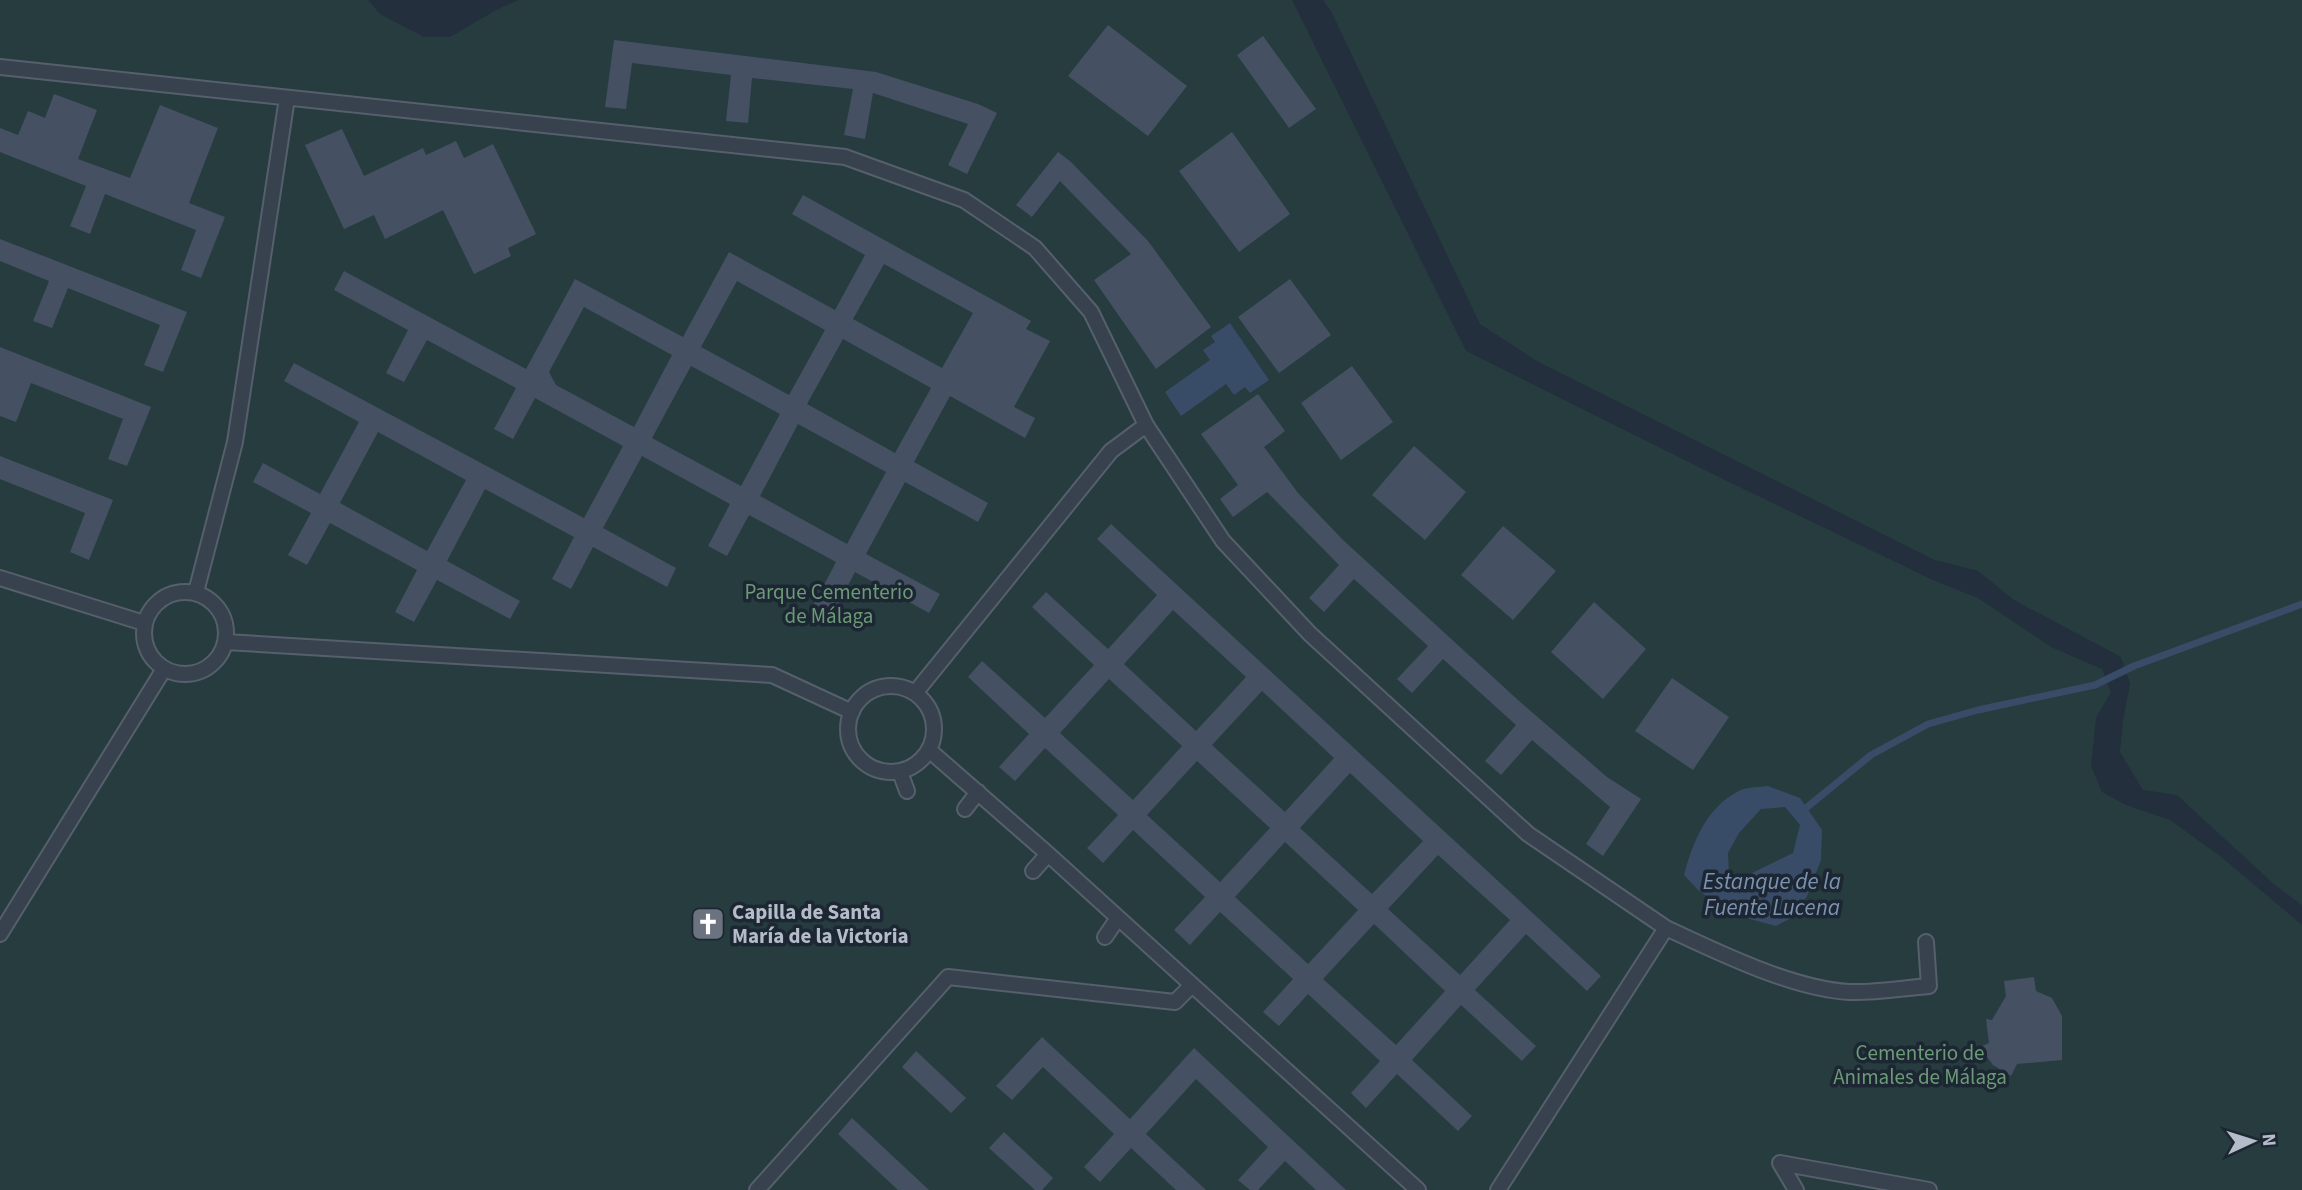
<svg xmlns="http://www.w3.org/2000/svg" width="2302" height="1190" font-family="'Source Sans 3',sans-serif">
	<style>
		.green { fill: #263c3f }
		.water { fill: #394c67; fill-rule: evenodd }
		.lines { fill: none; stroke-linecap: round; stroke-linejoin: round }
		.stream { stroke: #394c67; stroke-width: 7 }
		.building { fill: #455162; fill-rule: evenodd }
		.service-casing { stroke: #565f6c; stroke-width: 18 }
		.service { stroke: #38414e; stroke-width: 14 }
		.labels { text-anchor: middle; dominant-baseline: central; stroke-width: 7; stroke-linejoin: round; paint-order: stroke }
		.park-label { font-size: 21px; fill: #6b9a76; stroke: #1d2633 }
		.poi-label { font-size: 21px; font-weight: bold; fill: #b4bcc9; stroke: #1d2633; text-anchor: start }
		.water-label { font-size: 23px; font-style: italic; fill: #7c92b1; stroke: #1d2633 }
	</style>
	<rect width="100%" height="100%" fill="#242f3e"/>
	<path class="green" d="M 0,0 L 368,0 L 380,14 L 424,37 L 450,37 L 496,10 L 519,0 L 1292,0 L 1466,351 L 1727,481 L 1935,581 L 1978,598 L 2051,647 L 2102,669 L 2111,692 L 2096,718 L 2091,766 L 2102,792 L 2126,805 L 2170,820 L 2220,856 L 2302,925 L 2302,1190 L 0,1190 Z
		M 1323,0 L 2302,0 L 2302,905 L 2275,885 L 2177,795 L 2143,790 L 2120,752 L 2123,721 L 2130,684 L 2121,657 L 2014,600 L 1978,571 L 1935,560 L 1535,360 L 1480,324 L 1331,11 Z"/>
	<path class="water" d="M 1230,323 L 1269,380 L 1250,393 L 1245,387 L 1234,395 L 1226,384 L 1181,416 L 1165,392 L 1210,360 L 1203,350 L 1215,342 L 1211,336 Z
		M 1768,786 L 1800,798 L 1822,830 L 1821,860 L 1807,896 L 1791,918 L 1776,926 L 1735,915 L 1699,891 L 1684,875 C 1693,841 1707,806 1741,790 C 1748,787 1760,787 1768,786 ZM 1785,807 L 1800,825 L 1793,853 L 1750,874 L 1729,876 L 1728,853 L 1739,833 L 1761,809 Z"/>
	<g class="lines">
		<path class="stream" d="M 1806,808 L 1871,755 L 1928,724 L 1978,710 L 2095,685 L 2134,666 L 2302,604"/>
	</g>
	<path class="building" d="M 1108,25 L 1187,86 L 1148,136 L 1068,76 Z
		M 1263,36 L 1316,109 L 1289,128 L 1237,55 Z
		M 614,40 L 876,72 L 978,104 L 997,113 L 967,174 L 948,165 L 968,124 L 873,93 L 865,139 L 844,135 L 853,89 L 752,78 L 748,123 L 726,121 L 731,75 L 632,63 L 626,109 L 605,107 Z
		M 54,94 L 97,110 L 78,159 L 130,178 L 160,105 L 218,128 L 189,203 L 225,217 L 201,278 L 181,270 L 196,230 L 105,194 L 90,234 L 70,226 L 86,186 L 0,152 L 0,128 L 18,135 L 28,111 L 45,118 Z
		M 342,129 L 364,176 L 423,148 L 426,155 L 456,141 L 464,158 L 493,144 L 536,234 L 508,248 L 511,256 L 474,274 L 443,210 L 385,239 L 374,215 L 344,229 L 305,145 Z
		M 1232,132 L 1290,214 L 1239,252 L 1179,171 Z
		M 1058,152 L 1071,162 L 1148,241 L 1211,327 L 1156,369 L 1094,280 L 1131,254 L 1060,181 L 1032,217 L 1016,205 Z
		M 803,195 L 1031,321 L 1026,329 L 1050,341 L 1014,407 L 1035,418 L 1025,438 L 950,396 L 914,462 L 988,503 L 978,522 L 905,482 L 866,554 L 940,594 L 929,613 L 855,572 L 833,614 L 814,604 L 836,562 L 749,515 L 727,556 L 708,546 L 730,504 L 642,456 L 603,528 L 676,568 L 667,587 L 593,547 L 571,589 L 552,579 L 574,537 L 485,489 L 447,561 L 520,601 L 510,619 L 437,580 L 414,622 L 395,612 L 417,570 L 330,523 L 307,565 L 288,555 L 311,513 L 253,482 L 263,463 L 320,494 L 359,422 L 284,381 L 294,363 L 584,518 L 623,446 L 535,398 L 513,439 L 494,429 L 516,388 L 427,340 L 404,382 L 386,373 L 408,330 L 334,290 L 344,271 L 526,369 L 575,279 L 683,337 L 729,252 L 835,310 L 865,255 L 792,214 ZM 884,264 L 973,313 L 942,368 L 853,319 ZM 737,281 L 825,330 L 789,395 L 701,347 ZM 584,307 L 672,355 L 634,427 L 556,385 L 549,372 ZM 843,339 L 931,388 L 895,453 L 807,404 ZM 691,366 L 780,414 L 741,486 L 652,438 ZM 798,424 L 886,472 L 847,544 L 760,496 ZM 378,432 L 466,480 L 427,551 L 340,503 Z
		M 0,239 L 187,312 L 163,372 L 144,365 L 160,325 L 68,288 L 52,328 L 33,321 L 49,281 L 0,261 Z
		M 1290,279 L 1331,335 L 1279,373 L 1238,317 Z
		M 0,347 L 151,407 L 127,466 L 108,459 L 123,419 L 31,383 L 16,422 L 0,416 Z
		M 1352,366 L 1393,422 L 1341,460 L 1301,403 Z
		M 1258,394 L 1285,431 L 1264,447 L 1298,493 L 1343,540 L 1518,700 L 1607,777 L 1641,799 L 1603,856 L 1586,844 L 1610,807 L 1532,740 L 1501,775 L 1485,761 L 1516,725 L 1443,659 L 1412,693 L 1397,679 L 1428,646 L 1354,579 L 1324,612 L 1309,598 L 1339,565 L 1267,492 L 1233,517 L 1220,499 L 1238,485 L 1201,434 Z
		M 1414,446 L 1466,492 L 1425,540 L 1372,495 Z
		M 0,456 L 113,500 L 89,560 L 70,552 L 85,513 L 0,479 Z
		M 1111,524 L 1601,976 L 1587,991 L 1526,934 L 1475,990 L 1536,1046 L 1522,1061 L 1461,1005 L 1412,1060 L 1472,1116 L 1458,1131 L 1397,1074 L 1366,1108 L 1351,1093 L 1380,1061 L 1308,994 L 1279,1026 L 1263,1012 L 1293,979 L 1220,912 L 1190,945 L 1174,930 L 1205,897 L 1133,830 L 1103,863 L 1087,848 L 1118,815 L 1045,748 L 1015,781 L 999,767 L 1029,734 L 968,677 L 982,661 L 1045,718 L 1094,665 L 1032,607 L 1046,592 L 1108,649 L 1157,595 L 1097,539 ZM 1173,610 L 1246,677 L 1196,731 L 1124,664 ZM 1109,679 L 1182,746 L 1133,800 L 1060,733 ZM 1262,691 L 1334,758 L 1285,812 L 1212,745 ZM 1197,761 L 1270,828 L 1220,882 L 1147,815 ZM 1350,773 L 1423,841 L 1372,894 L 1300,828 ZM 1285,842 L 1358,910 L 1308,964 L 1235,897 ZM 1438,855 L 1510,920 L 1460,975 L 1388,909 ZM 1374,924 L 1445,991 L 1396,1045 L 1323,979 Z
		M 1503,526 L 1556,571 L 1513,620 L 1461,575 Z
		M 1594,602 L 1646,649 L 1603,699 L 1551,652 Z
		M 1672,678 L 1729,717 L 1693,770 L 1635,731 Z
		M 2034,977 L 2036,991 L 2052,998 L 2062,1016 L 2062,1060 L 2017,1064 L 2011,1076 L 1993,1065 L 1980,1047 L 1989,1043 L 1986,1019 L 1992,1020 L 2006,996 L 2004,981 Z
		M 1042,1037 L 1130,1119 L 1194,1048 L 1346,1190 L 1316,1190 L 1285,1161 L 1258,1190 L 1250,1190 L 1238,1180 L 1268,1147 L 1196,1079 L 1146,1134 L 1206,1190 L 1176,1190 L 1131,1148 L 1100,1182 L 1084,1167 L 1114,1134 L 1043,1067 L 1012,1100 L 996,1086 Z
		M 916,1051 L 966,1098 L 951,1113 L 902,1067 Z
		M 852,1118 L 929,1190 L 898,1190 L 838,1134 Z
		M 1004,1132 L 1053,1178 L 1042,1190 L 1035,1190 L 989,1148 Z"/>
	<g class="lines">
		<defs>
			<path id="service" d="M 0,67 L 845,157 L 964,200 L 1035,248 L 1091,312 L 1146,425 L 1223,541 L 1310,634 L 1528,834 L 1666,928 L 1498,1190
				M 0,578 L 144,623
				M144 633a41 41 0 1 1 82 0a41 41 0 1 1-82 0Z
				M 196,592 L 235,442 L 287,98
				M 226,642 L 772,675 L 852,712
				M848 729a43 43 0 1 1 86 0a43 43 0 1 1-86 0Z
				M 915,693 L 1111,451 L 1146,425
				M 929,750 L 1048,854 L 1418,1190
				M 900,772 L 907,791
				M 965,809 L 978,792
				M 1033,871 L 1048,854
				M 1666,928 C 1717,952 1793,989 1849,992 C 1875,993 1903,988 1929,986 L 1926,942
				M 0,934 L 164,669
				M 1105,937 L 1118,918
				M 757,1190 L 948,977 L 1175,1002 L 1191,986
				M 1796,1190 L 1780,1163 L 1929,1190"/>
		</defs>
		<use href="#service" class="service-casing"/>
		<use href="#service" class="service"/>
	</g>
	<defs>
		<symbol id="church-square" viewBox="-11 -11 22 22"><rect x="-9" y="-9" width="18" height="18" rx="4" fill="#6b7280" stroke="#1d2633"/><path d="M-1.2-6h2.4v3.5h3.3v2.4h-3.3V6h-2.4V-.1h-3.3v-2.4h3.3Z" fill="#fff"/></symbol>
	</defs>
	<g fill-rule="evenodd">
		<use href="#church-square" x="689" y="905" width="38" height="38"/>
	</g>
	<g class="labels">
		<g class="park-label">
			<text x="829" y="592">Parque Cementerio<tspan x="829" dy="24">de Málaga</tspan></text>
			<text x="1920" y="1053">Cementerio de<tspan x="1920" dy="24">Animales de Málaga</tspan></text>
		</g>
		<g class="poi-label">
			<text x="732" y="912">Capilla de Santa<tspan x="732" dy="24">María de la Victoria</tspan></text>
		</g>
		<g class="water-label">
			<text x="1772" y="881">Estanque de la<tspan x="1772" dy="26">Fuente Lucena</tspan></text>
		</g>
	</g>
	<g transform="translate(2253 1141) rotate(86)" stroke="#1d2633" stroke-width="5" paint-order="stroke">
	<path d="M0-5L12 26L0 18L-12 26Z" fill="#b4bcc9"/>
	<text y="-10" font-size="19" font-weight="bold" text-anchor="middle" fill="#b4bcc9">N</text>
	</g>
</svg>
